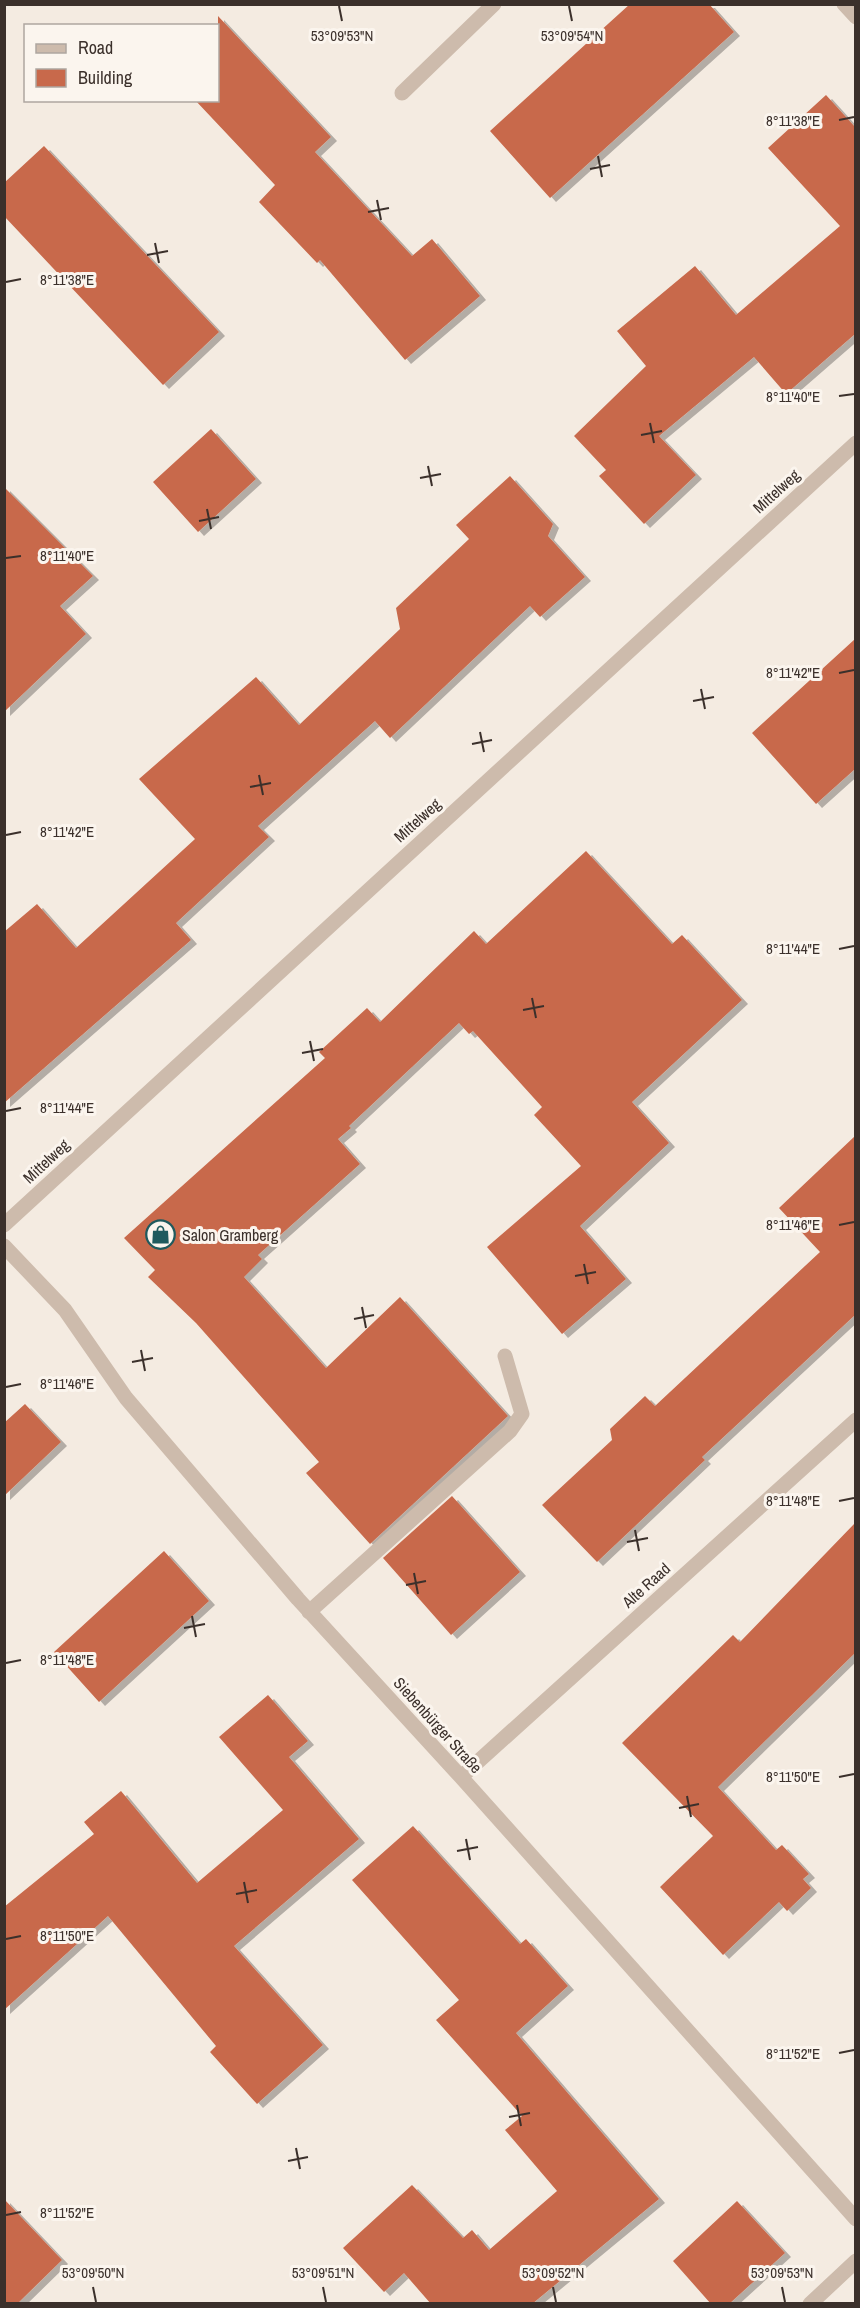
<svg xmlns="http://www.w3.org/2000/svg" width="860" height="2308" font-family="'Archivo Narrow',sans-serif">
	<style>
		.building { fill: #c8694b; filter: url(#shadow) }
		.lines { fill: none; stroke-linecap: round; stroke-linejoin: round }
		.minor { stroke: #cdbbac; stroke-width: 15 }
		.ticks { fill: none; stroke: #3b302b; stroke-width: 2 }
		.labels { text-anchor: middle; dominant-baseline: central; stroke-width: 6; stroke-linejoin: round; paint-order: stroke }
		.street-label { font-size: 16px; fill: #3b302b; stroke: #fbf5ee }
		.poi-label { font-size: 16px; fill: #3b302b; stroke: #fbf5ee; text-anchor: start }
		.ticks-label { font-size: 15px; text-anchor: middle; fill: #3b302b; stroke: #fbf5ee; stroke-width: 6; stroke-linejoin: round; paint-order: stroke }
	</style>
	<defs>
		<filter id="shadow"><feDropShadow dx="6" dy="4" stdDeviation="0" flood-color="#0004"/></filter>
	</defs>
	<rect width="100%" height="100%" fill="#f4ebe1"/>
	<path class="building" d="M 630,4 L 709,4 L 734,32 L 550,198 L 490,131 Z
		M 218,16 L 331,137 L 315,152 L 412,256 L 432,239 L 480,296 L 405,360 L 320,260 L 317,263 L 259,202 L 275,185 L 195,100 L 218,100 Z
		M 826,95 L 855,127 L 855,334 L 786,394 L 754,357 L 659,436 L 696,475 L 644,524 L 599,476 L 606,470 L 574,436 L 646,366 L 617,331 L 695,266 L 736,315 L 840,226 L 768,148 Z
		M 44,146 L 219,332 L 163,385 L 4,216 L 4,183 Z
		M 211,429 L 256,479 L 198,532 L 153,482 Z
		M 510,476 L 553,524 L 548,536 L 585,577 L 540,617 L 530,606 L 390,738 L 375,721 L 258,826 L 269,837 L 176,923 L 191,940 L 4,1103 L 4,932 L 37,904 L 76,948 L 195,839 L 139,779 L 256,677 L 299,725 L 400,629 L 396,608 L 469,539 L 456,525 Z
		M 4,487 L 93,576 L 60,606 L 86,634 L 4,712 Z
		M 855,639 L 855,769 L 816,804 L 752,733 Z
		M 586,851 L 672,944 L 682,935 L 742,1000 L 632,1102 L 669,1143 L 580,1226 L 626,1279 L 562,1334 L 487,1247 L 581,1166 L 534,1115 L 542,1107 L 473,1031 L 469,1034 L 459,1023 L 349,1126 L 351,1128 L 338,1139 L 360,1164 L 258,1255 L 262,1259 L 244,1277 L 326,1368 L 400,1297 L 508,1416 L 370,1544 L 306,1473 L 319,1462 L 196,1323 L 148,1277 L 155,1270 L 124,1238 L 325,1058 L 319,1052 L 367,1008 L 380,1022 L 474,931 L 486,944 Z
		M 855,1136 L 855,1315 L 702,1457 L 705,1460 L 597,1562 L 542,1505 L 612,1440 L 610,1429 L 645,1396 L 655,1406 L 820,1252 L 779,1208 Z
		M 25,1404 L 61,1442 L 4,1496 L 4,1423 Z
		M 452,1496 L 520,1572 L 451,1635 L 383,1558 Z
		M 855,1523 L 855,1653 L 718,1787 L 776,1850 L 782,1845 L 809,1874 L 803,1879 L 811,1888 L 787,1911 L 779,1902 L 723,1955 L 660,1887 L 713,1836 L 622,1743 L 733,1635 L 740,1642 Z
		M 164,1551 L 209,1601 L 99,1702 L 54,1652 Z
		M 268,1695 L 308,1741 L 289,1757 L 359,1839 L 234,1946 L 323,2045 L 257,2104 L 210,2052 L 216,2046 L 108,1916 L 4,2010 L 4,1907 L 94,1834 L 84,1822 L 121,1791 L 197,1883 L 283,1810 L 219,1737 Z
		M 413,1826 L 520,1944 L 526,1939 L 568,1986 L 516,2033 L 659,2199 L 532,2304 L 431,2304 L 404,2273 L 384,2292 L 343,2248 L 412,2185 L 463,2238 L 472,2230 L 489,2250 L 557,2191 L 505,2130 L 522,2116 L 436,2020 L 459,2000 L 352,1880 Z
		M 4,2199 L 62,2260 L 17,2304 L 4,2304 Z
		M 737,2201 L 785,2253 L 729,2304 L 711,2304 L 673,2261 Z"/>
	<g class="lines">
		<path class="minor" d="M 844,4 L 856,17
			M 402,93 L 494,4
			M 4,1225 L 856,443
			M 4,1246 L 65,1310 L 126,1398 L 298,1599 L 461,1777 L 856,2219
			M 309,1612 L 510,1431 L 522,1414 L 505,1356
			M 461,1777 L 856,1420
			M 810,2304 L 856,2261"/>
	</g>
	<path class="ticks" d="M 339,6 L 342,21M 569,6 L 572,21M 839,120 L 854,117M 598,156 L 602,177M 590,169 L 610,165M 377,200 L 381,220M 368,212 L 389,208M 155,243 L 159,263M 147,255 L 168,251M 6,282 L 21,279M 839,396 L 854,394M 650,423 L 654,443M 641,435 L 662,431M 428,466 L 432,486M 420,478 L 441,474M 207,509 L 211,529M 199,521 L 219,517M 6,558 L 21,556M 839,673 L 854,670M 701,689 L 705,709M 693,701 L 714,697M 480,732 L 484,752M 472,744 L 492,740M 259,775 L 263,795M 250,787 L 271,783M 6,835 L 21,832M 839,949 L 854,946M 532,998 L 536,1018M 523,1010 L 544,1006M 310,1041 L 314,1061M 302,1053 L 323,1049M 6,1111 L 21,1108M 839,1225 L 854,1222M 584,1264 L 588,1284M 575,1276 L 596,1272M 362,1307 L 366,1328M 354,1319 L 374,1315M 141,1350 L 145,1371M 132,1362 L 153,1358M 6,1387 L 21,1384M 839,1501 L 854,1498M 635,1530 L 639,1551M 627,1542 L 648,1538M 414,1573 L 418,1594M 406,1585 L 426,1581M 192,1616 L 196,1637M 184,1628 L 205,1624M 6,1663 L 21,1660M 839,1777 L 854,1774M 687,1796 L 691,1817M 679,1808 L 699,1804M 466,1839 L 470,1860M 457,1851 L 478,1847M 244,1882 L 248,1903M 236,1894 L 257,1890M 6,1939 L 21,1936M 839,2053 L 854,2050M 517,2105 L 521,2126M 509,2117 L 530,2113M 296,2148 L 300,2169M 288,2161 L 308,2157M 6,2215 L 21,2212M 93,2287 L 96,2302M 323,2287 L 326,2302M 553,2287 L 556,2302M 782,2287 L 785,2302"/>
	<defs>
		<symbol id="shop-ring" viewBox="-11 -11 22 22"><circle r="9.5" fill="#fbf5ee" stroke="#1f5a5e" stroke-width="1.5"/><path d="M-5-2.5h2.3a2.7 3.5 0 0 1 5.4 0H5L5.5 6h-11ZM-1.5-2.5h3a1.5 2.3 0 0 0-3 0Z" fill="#1f5a5e"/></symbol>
	</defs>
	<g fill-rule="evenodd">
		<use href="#shop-ring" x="144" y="1218" width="33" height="33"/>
	</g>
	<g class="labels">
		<g class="street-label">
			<text transform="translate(776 491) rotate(-42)">Mittelweg</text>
			<text transform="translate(417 820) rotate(-42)">Mittelweg</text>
			<text transform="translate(46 1161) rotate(-43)">Mittelweg</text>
			<text transform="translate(646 1585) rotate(-42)">Alte Raad</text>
			<text transform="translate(438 1725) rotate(48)">Siebenbürger Straße</text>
		</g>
		<g class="poi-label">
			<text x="182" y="1235">Salon Gramberg</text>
		</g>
	</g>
	<g class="ticks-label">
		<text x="342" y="41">53°09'53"N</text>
		<text x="572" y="41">53°09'54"N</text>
		<text x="793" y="126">8°11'38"E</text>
		<text x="67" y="285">8°11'38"E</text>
		<text x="793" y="402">8°11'40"E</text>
		<text x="67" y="561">8°11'40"E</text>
		<text x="793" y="678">8°11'42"E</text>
		<text x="67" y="837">8°11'42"E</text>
		<text x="793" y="954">8°11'44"E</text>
		<text x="67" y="1113">8°11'44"E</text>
		<text x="793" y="1230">8°11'46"E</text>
		<text x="67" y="1389">8°11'46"E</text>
		<text x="793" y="1506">8°11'48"E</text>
		<text x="67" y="1665">8°11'48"E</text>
		<text x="793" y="1782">8°11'50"E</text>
		<text x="67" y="1941">8°11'50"E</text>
		<text x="793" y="2059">8°11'52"E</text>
		<text x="67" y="2218">8°11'52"E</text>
		<text x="93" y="2278">53°09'50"N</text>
		<text x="323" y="2278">53°09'51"N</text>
		<text x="553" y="2278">53°09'52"N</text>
		<text x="782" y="2278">53°09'53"N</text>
	</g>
	<rect width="860" height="2308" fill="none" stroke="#3b302b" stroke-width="12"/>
	<rect x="24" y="24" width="195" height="78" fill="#fbf5ee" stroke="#aea6a0" stroke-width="1.5"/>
	<rect x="36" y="44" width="30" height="9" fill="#cdbbac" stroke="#aea6a0" stroke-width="1.5"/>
	<text x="78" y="54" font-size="18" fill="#3b302b">Road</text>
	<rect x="36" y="69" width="30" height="18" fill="#c8694b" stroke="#aea6a0" stroke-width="1.5"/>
	<text x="78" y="84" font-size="18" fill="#3b302b">Building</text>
</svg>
